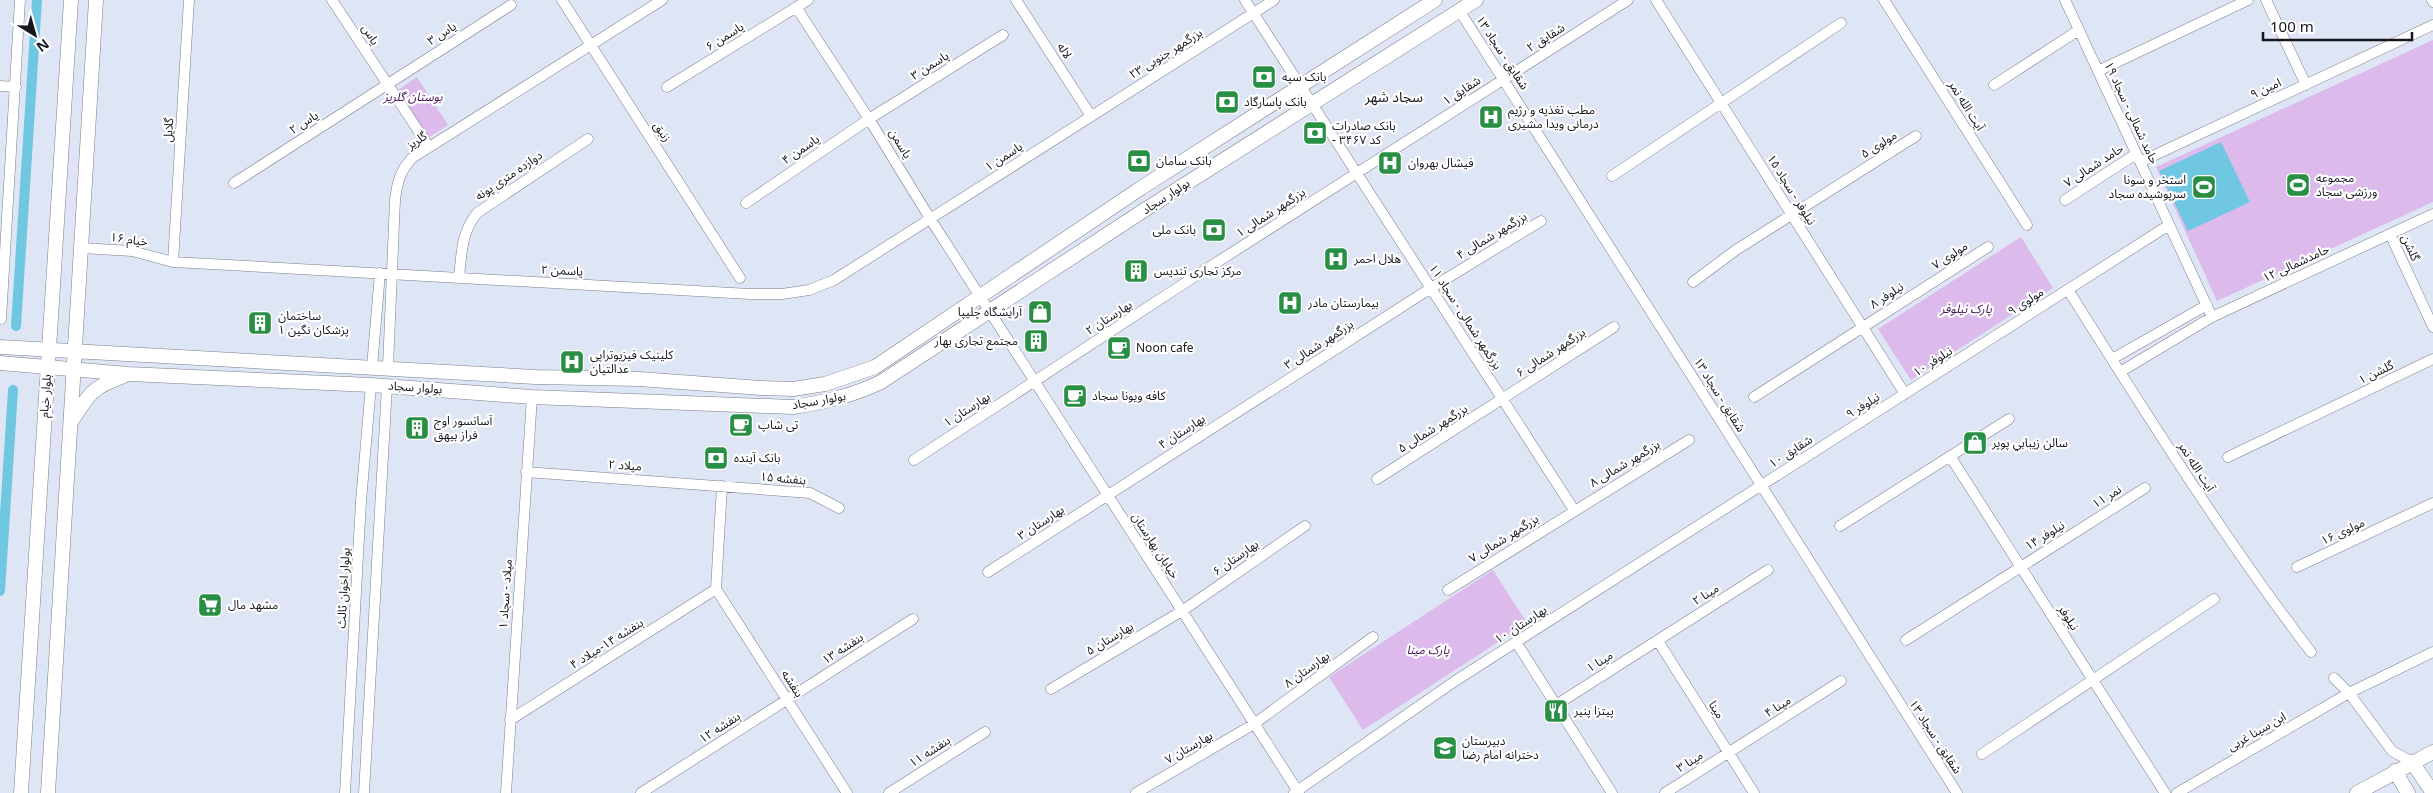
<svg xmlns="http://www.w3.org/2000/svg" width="2433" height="793" font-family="Georgia,'Noto Sans Arabic',serif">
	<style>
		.green { fill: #dcbaec }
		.water { fill: #6fc7e1 }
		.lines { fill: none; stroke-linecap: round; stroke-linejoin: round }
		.canal { stroke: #6fc7e1; stroke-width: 10 }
		.minor-casing { stroke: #797f8d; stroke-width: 11 }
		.major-casing { stroke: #797f8d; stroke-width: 15 }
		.minor { stroke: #fff; stroke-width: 10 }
		.major { stroke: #fff; stroke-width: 14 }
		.labels { text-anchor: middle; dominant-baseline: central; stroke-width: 4.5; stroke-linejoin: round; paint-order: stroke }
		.street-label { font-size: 12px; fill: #15171d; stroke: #fff }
		.poi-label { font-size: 12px; fill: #15171d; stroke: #fff; text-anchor: start }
		.park-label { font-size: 12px; font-style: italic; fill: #431157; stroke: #fff }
		.neighbourhood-label { font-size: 14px; fill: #15171d; stroke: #fff }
	</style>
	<rect width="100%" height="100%" fill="#dee5f5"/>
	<path class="green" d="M 2433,40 L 2433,202 L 2217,301 L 2156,167 Z
		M 417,77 L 448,125 L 425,140 L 393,93 Z
		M 2021,237 L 2053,288 L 1911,380 L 1878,329 Z
		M 1493,570 L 1527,623 L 1363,730 L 1329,677 Z"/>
	<path class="water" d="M 2221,142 L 2250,202 L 2188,231 L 2159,171 Z"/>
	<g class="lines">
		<path class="canal" d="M 16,326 L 37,0
			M 0,591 L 13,390"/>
		<defs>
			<path id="minor" d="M 332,0 L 429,147
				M 562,0 L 740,278
				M 1016,0 L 1091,116
				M 1245,0 L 1574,510
				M 1656,0 L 1905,394
				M 1884,0 L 2027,225
				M 2065,0 L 2212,317
				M 2266,0 L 2306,85
				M 2432,0 L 2433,2
				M 796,7 L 869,119 L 931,220 L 1299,793
				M 1459,10 L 1957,793
				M 2098,71 L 2248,0
				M 1994,85 L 2079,30
				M 0,86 L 16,87
				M 667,87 L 808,0
				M 2140,162 L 2433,25
				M 1612,176 L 1841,23
				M 234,183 L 511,5
				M 2065,200 L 2136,154
				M 746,203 L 869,119 L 1003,35
				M 2390,234 L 2433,327
				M 81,248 L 132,251 L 173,262 L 750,294 L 782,294 L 809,290 L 834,280 L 1274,0
				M 173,262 L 189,0
				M 459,277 C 462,251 461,234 477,213 L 588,139
				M 1693,282 L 1736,250 L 1916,136
				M 2068,290 C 2146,413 2222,536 2311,652
				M 1,319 L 20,0
				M 2112,359 L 2207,305
				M 372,367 L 380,273
				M 388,367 L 395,200 C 397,183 400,171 412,158 L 662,0
				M 2120,372 L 2212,317 L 2433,214
				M 1754,397 L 1988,247
				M 1950,456 L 2165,793
				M 2228,457 L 2433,359
				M 914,460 L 1197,275 L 1628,0
				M 526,472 L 810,493 L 839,508
				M 1377,479 L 1614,327
				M 1840,526 L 2009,419
				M 2297,567 L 2433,503
				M 988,572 L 1431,288 L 1541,221
				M 716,589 L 847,793
				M 716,589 L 722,486
				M 1448,590 L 1689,440
				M 1906,640 L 2145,488
				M 1658,641 L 1754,793
				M 1516,642 L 1612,793
				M 2334,678 L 2349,693 L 2392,751 L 2412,762
				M 1051,689 L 1182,611 L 1305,526
				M 1556,705 L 1768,570
				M 510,720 L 716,589
				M 1982,754 L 2214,599
				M 345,793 L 361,501 L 371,385
				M 364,793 L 387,386
				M 506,793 L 532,397
				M 641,793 L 913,619
				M 889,793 L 985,732
				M 1136,793 L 1254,724 L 1373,637
				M 1294,793 L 1455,681 L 2169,225
				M 1665,793 L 1841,681
				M 2177,793 L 2349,693 L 2433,652"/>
			<path id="major" d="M 0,347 L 535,377 L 639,379 L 761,388 L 793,389 L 825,384 L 875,367 L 1141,188 L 1435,0
				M 0,363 L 128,374 L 371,385 L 532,397 L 793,407 C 825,402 852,396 881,382 L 1146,209 L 1476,0
				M 71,422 C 90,393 91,388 124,376
				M 2412,762 L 2433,793
				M 2395,771 L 2408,793
				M 21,793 L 71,0
				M 48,793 L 96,0
				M 2357,793 L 2433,752"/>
		</defs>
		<use href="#minor" class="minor-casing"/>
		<use href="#major" class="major-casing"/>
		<use href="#minor" class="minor"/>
		<use href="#major" class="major"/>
	</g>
	<defs>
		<symbol id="bank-square" viewBox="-11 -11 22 22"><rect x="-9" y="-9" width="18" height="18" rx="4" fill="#298f45" stroke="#fff"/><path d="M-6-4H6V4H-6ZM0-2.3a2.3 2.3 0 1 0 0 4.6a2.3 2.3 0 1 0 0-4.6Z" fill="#fff"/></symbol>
		<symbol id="hospital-square" viewBox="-11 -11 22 22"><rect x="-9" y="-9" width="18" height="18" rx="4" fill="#298f45" stroke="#fff"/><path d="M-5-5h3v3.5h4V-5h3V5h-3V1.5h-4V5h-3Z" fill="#fff"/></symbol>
		<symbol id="stadium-square" viewBox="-11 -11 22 22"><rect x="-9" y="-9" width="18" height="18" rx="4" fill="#298f45" stroke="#fff"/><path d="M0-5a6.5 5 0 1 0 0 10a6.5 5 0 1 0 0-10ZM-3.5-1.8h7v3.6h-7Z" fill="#fff"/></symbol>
		<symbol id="building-square" viewBox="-11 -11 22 22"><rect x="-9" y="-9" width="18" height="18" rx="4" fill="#298f45" stroke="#fff"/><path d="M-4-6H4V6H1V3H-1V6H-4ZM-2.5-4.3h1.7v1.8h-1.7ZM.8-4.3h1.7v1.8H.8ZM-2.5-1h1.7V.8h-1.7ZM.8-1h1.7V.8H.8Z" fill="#fff"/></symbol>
		<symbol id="shop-square" viewBox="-11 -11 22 22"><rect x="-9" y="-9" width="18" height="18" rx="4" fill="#298f45" stroke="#fff"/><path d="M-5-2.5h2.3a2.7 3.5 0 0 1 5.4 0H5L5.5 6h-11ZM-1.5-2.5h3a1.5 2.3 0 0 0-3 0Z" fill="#fff"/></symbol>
		<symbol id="cafe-square" viewBox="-11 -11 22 22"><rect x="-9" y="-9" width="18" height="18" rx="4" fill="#298f45" stroke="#fff"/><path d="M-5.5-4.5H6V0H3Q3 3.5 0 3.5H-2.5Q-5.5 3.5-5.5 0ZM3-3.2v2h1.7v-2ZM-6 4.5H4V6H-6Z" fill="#fff"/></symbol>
		<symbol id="supermarket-square" viewBox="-11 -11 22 22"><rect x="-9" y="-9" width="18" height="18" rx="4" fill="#298f45" stroke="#fff"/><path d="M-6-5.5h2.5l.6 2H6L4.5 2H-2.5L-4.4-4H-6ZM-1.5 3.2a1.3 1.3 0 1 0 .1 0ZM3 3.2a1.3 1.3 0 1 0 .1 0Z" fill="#fff"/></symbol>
		<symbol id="restaurant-square" viewBox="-11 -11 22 22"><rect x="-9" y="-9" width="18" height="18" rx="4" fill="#298f45" stroke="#fff"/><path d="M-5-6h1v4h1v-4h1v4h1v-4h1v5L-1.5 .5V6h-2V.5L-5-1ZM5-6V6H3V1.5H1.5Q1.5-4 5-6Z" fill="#fff"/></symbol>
		<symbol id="school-square" viewBox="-11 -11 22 22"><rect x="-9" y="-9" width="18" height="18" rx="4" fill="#298f45" stroke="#fff"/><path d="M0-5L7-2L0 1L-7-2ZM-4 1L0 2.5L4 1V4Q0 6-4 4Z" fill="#fff"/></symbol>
	</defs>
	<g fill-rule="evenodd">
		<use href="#bank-square" x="1250" y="63" width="28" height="28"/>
		<use href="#bank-square" x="1213" y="88" width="28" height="28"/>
		<use href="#hospital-square" x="1477" y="103" width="28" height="28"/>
		<use href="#bank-square" x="1301" y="119" width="28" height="28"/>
		<use href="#bank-square" x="1125" y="147" width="28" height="28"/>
		<use href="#hospital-square" x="1376" y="149" width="28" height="28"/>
		<use href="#stadium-square" x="2284" y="171" width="28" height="28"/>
		<use href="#stadium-square" x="2190" y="173" width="28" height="28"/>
		<use href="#bank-square" x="1200" y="216" width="28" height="28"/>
		<use href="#hospital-square" x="1322" y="245" width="28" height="28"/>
		<use href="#building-square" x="1122" y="257" width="28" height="28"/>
		<use href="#hospital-square" x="1276" y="289" width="28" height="28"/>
		<use href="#shop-square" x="1026" y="298" width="28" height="28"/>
		<use href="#building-square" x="246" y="309" width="28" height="28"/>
		<use href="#building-square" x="1022" y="327" width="28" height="28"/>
		<use href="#cafe-square" x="1105" y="334" width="28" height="28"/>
		<use href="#hospital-square" x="558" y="348" width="28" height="28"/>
		<use href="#cafe-square" x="1061" y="382" width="28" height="28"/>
		<use href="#cafe-square" x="727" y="411" width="28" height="28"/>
		<use href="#building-square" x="403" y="414" width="28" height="28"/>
		<use href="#shop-square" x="1961" y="429" width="28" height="28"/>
		<use href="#bank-square" x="702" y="444" width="28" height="28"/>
		<use href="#supermarket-square" x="196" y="591" width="28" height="28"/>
		<use href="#restaurant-square" x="1542" y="697" width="28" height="28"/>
		<use href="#school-square" x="1431" y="734" width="28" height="28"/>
	</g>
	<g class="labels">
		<g class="street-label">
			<text transform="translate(442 34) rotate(-33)">یاس ۳</text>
			<text transform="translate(370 35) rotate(57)">یاس</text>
			<text transform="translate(725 37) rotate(-32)">یاسمن ۶</text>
			<text transform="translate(1546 38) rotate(-32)">شقایق ۲</text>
			<text transform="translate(1064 51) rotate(57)">لاله</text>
			<text transform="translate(1502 53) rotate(57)">شقایق - سجاد ۱۳</text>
			<text transform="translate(1166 54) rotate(-32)">بزرگمهر جنوبی ۲۳</text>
			<text transform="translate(930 66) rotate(-32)">یاسمن ۳</text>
			<text transform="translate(2266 89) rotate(-25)">امین ۹</text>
			<text transform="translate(1462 91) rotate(-33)">شقایق ۱</text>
			<text transform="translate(1966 106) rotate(58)">آیت الله نمر</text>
			<text transform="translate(2131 113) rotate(65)">حامد شمالی - سجاد ۱۹</text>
			<text transform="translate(304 123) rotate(-33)">یاس ۲</text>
			<text transform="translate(169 130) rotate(-87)">گلایل</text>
			<text transform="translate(662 132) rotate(57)">زنبق</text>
			<text transform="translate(417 141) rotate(-34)">گلریز</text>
			<text transform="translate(900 144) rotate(59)">یاسمن</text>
			<text transform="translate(1879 145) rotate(-32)">مولوی ۵</text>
			<text transform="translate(801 150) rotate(-34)">یاسمن ۴</text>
			<text transform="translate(1004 157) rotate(-33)">یاسمن ۱</text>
			<text transform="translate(2094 166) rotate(-33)">حامد شمالی ۷</text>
			<text transform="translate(509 176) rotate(-34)">دوازده متری پونه</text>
			<text transform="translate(1791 190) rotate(58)">نیلوفر - سجاد ۱۵</text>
			<text transform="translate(1166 197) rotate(-33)">بولوار سجاد</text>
			<text transform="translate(1271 213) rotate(-33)">بزرگمهر شمالی ۱</text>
			<text transform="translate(1492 236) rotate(-31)">بزرگمهر شمالی ۴</text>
			<text transform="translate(129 240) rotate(8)">خیام ۱۶</text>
			<text transform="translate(2410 248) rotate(65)">گلشن</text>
			<text transform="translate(1950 256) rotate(-33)">مولوی ۷</text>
			<text transform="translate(2296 264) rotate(-25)">حامدشمالی ۱۲</text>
			<text transform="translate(562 271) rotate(3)">یاسمن ۲</text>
			<text transform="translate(1887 296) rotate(-33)">نیلوفر ۸</text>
			<text transform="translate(2026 302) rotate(-33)">مولوی ۹</text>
			<text transform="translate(1465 317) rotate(57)">بزرگمهر شمالی - سجاد ۱۱</text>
			<text transform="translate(1109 318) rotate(-33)">بهارستان ۲</text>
			<text transform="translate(1319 345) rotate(-33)">بزرگمهر شمالی ۳</text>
			<text transform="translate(1551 353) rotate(-33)">بزرگمهر شمالی ۶</text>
			<text transform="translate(1933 362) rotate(-33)">نیلوفر ۱۰</text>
			<text transform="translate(2376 373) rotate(-26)">گلشن ۱</text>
			<text transform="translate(415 388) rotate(4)">بولوار سجاد</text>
			<text transform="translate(1719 395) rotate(58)">شقایق - سجاد ۱۳</text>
			<text transform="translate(46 396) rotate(-86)">بلوار خیام</text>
			<text transform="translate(819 401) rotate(-10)">بولوار سجاد</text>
			<text transform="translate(1863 406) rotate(-32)">نیلوفر ۹</text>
			<text transform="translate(967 410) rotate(-33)">بهارستان ۱</text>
			<text transform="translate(1433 429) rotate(-32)">بزرگمهر شمالی ۵</text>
			<text transform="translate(1182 432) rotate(-33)">بهارستان ۴</text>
			<text transform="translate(1791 452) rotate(-33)">شقایق ۱۰</text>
			<text transform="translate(1625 464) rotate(-31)">بزرگمهر شمالی ۸</text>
			<text transform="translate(625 466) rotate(4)">میلاد ۲</text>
			<text transform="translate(2196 467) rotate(57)">آیت الله نمر</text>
			<text transform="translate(783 479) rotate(5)">بنفشه ۱۵</text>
			<text transform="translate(2107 497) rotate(-32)">نمر ۱۱</text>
			<text transform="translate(1041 523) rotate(-33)">بهارستان ۳</text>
			<text transform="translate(2343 532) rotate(-25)">مولوی ۱۶</text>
			<text transform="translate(2045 536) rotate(-32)">نیلوفر ۱۴</text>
			<text transform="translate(1504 539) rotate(-32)">بزرگمهر شمالی ۷</text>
			<text transform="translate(1155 546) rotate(57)">خیابان بهارستان</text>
			<text transform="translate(1236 558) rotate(-35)">بهارستان ۶</text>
			<text transform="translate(344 588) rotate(-87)">بولوار اخوان ثالث</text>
			<text transform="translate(506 594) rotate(-86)">میلاد - سجاد ۱</text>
			<text transform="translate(1706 595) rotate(-32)">مینا ۲</text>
			<text transform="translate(2068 618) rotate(57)">نیلوفر</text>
			<text transform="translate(1521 625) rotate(-33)">بهارستان ۱۰</text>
			<text transform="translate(1110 639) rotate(-31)">بهارستان ۵</text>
			<text transform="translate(607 644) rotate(-32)">بنفشه ۱۴-میلاد ۴</text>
			<text transform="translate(843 649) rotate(-33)">بنفشه ۱۳</text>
			<text transform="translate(1600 662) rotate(-32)">مینا ۱</text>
			<text transform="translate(1307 670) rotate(-36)">بهارستان ۸</text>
			<text transform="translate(792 684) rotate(57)">بنفشه</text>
			<text transform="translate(1778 707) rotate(-32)">مینا ۴</text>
			<text transform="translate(1716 710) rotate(58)">مینا</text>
			<text transform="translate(720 728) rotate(-33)">بنفشه ۱۲</text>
			<text transform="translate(2257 732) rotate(-30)">ابن سینا غربی</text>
			<text transform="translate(1935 737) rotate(57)">شقایق - سجاد ۱۳</text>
			<text transform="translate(1189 748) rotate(-30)">بهارستان ۷</text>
			<text transform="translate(930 752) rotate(-33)">بنفشه ۱۱</text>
			<text transform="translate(1690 762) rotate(-32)">مینا ۳</text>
		</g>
		<g class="poi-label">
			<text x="1282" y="77">بانک سپه</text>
			<text x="1244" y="102">بانک پاسارگاد</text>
			<text x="1508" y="110">مطب تغذیه و رژیم<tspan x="1508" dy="14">درمانی ویدا مشیری</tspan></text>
			<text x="1332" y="126">بانک صادرات<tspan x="1332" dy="14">- کد ۳۴۶۷</tspan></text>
			<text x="1156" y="161">بانک سامان</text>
			<text x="1408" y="163">فیشال بهروان</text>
			<text x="2316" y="178">مجموعه<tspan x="2316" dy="14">ورزشی سجاد</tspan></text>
			<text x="2186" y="180" text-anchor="end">استخر و سونا<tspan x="2186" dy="14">سرپوشیده سجاد</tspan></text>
			<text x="1196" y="230" text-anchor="end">بانک ملی</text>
			<text x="1354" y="259">هلال احمر</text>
			<text x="1154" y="271">مرکز تجاری تندیس</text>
			<text x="1308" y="303">بیمارستان مادر</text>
			<text x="1022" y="312" text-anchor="end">آرایشگاه چلیپا</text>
			<text x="278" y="316">ساختمان<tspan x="278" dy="14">پزشکان نگین ۱</tspan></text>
			<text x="1018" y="341" text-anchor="end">مجتمع تجاری بهار</text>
			<text x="1136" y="348">Noon cafe</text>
			<text x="590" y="355">کلینیک فیزیوتراپی<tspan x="590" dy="14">عدالتیان</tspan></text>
			<text x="1092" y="396">کافه ویونا سجاد</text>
			<text x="434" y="421">آسانسور اوج<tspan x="434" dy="14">فراز بیهق</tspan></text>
			<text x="758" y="425">تی شاپ</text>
			<text x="1992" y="443">سالن زيبابي پوپر</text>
			<text x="734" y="458">بانک آینده</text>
			<text x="228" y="605">مشهد مال</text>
			<text x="1574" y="711">پیتزا پنیر</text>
			<text x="1462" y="741">دبیرستان<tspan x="1462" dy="14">دخترانه امام رضا</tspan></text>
		</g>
		<g class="park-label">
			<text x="413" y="97">بوستان گلریز</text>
			<text x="1966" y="309">پارک نیلوفر</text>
			<text x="1428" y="650">پارک مینا</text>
		</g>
		<g class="neighbourhood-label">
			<text x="1394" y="97">سجاد شهر</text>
		</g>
	</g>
	<g transform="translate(35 35) rotate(143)" stroke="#ffffff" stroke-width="4" paint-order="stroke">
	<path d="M0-4L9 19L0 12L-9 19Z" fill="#15171d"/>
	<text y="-8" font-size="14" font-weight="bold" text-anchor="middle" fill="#15171d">N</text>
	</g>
	<path d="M2263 32v8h149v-8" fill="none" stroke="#15171d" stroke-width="2.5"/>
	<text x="2270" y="32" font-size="15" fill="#15171d" stroke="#ffffff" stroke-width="4" paint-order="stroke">100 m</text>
</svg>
